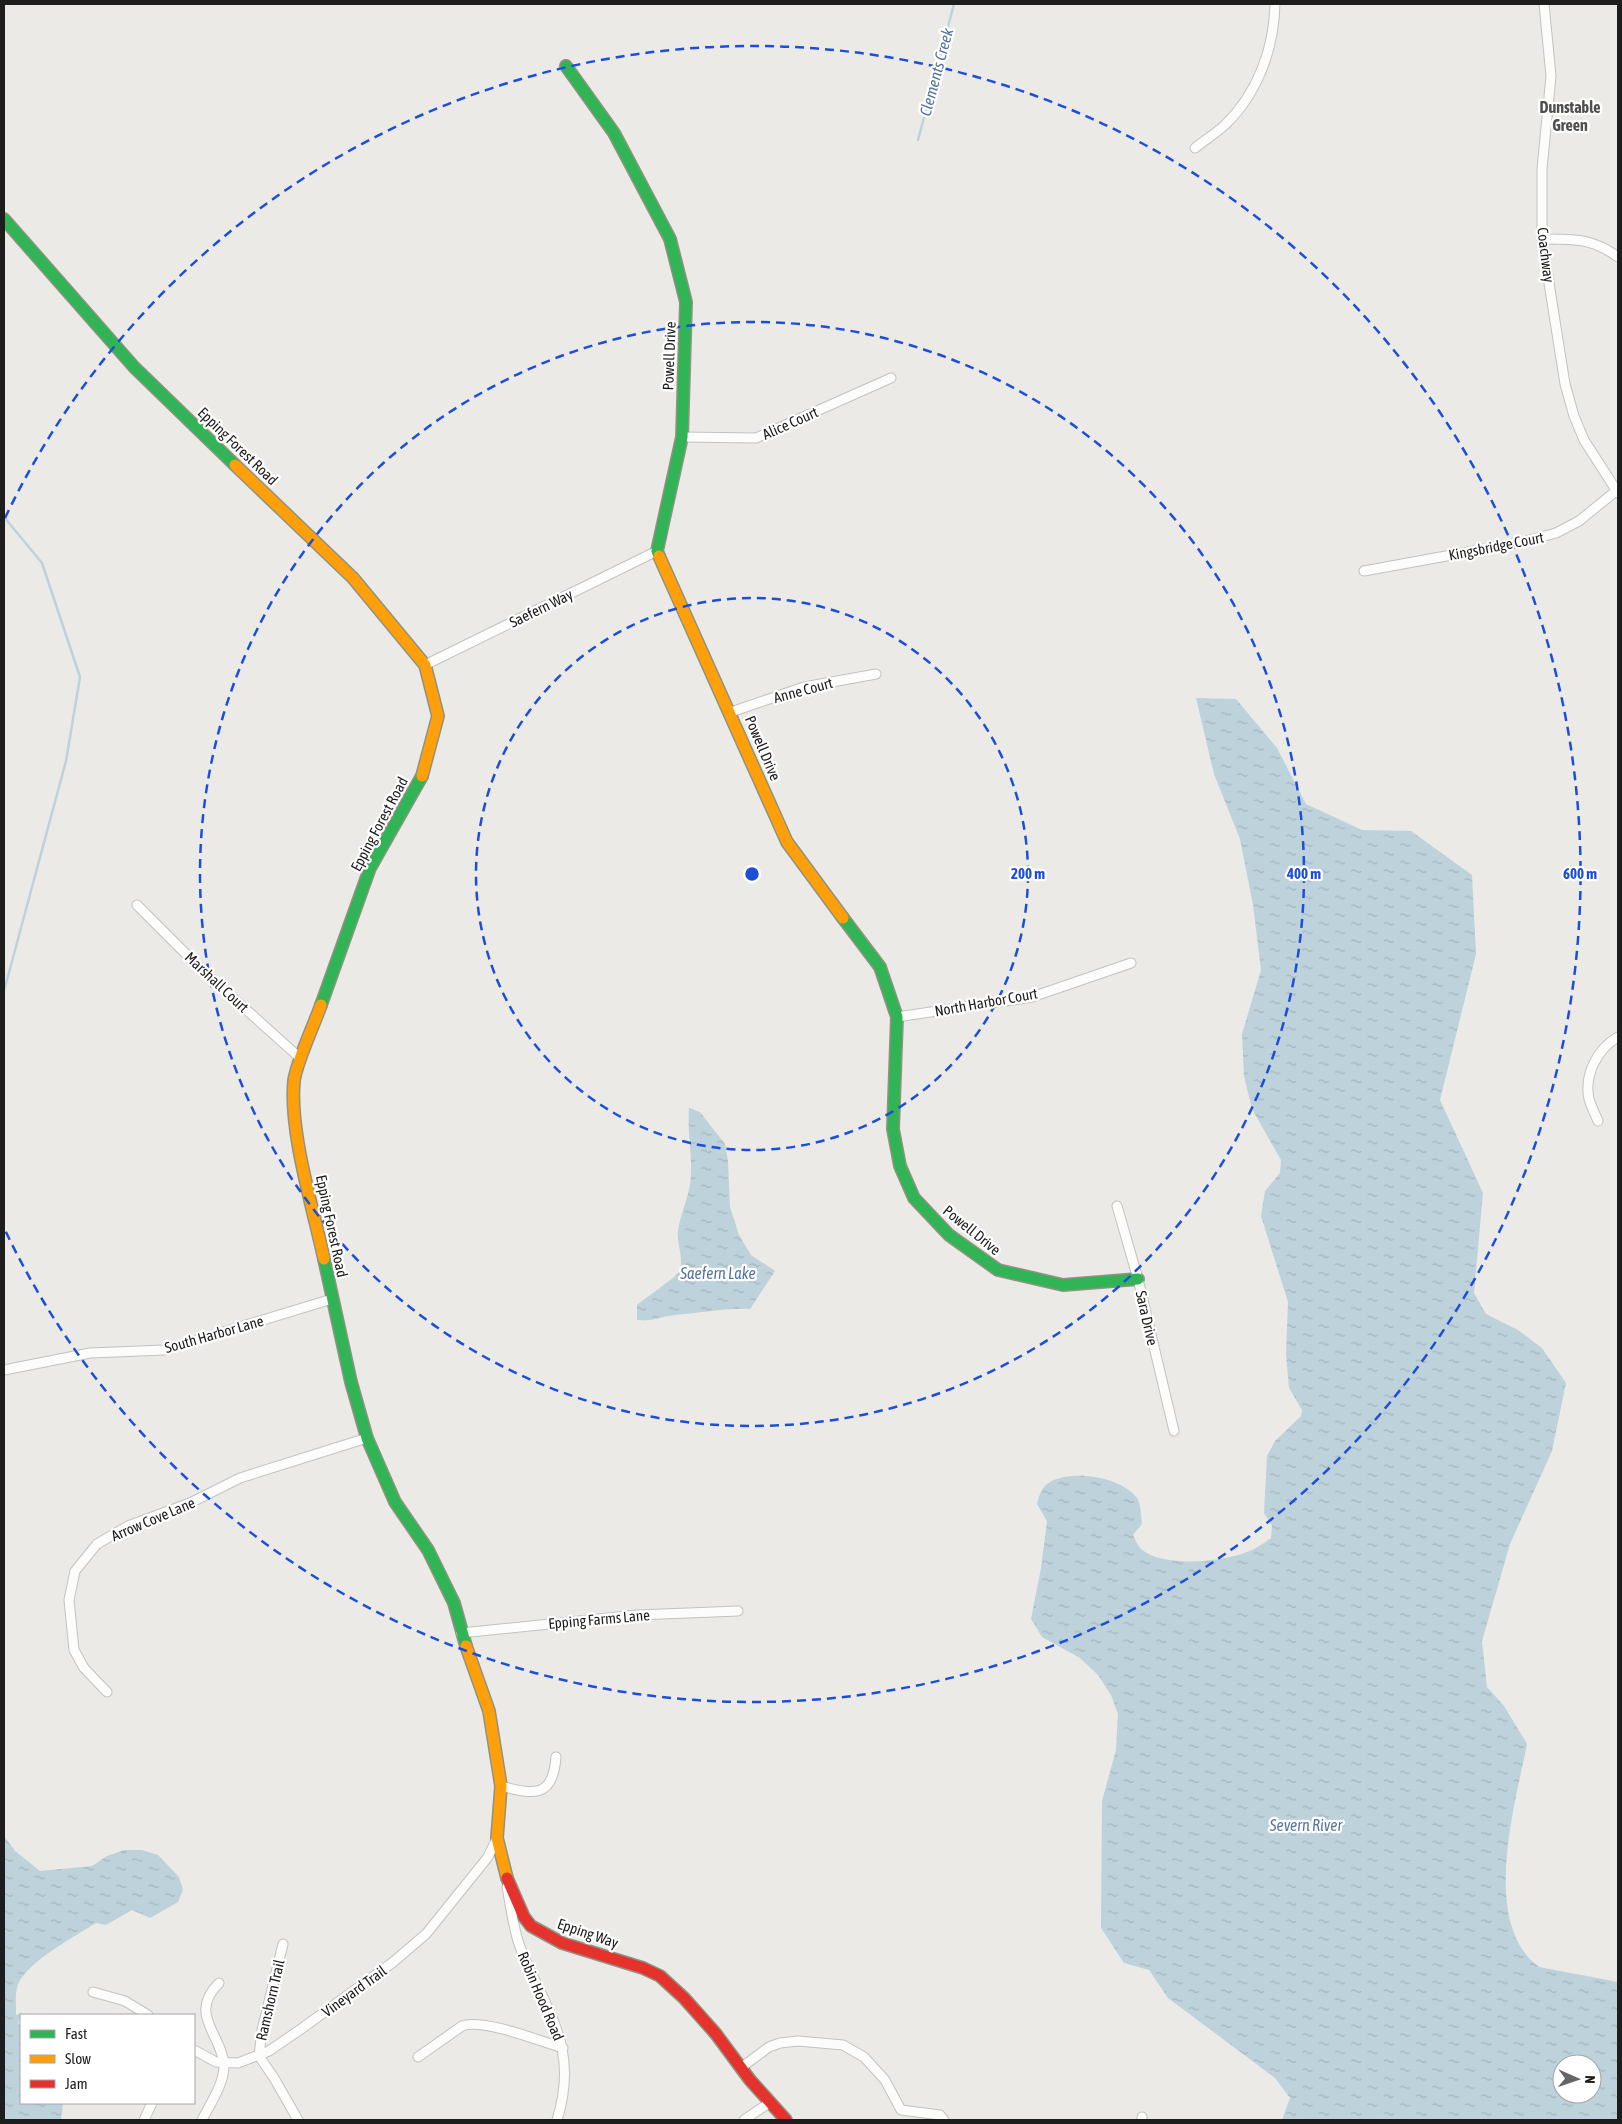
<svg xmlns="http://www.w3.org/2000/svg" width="1622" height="2124" font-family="'Asap Condensed',sans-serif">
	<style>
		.water { fill: url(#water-ripples); fill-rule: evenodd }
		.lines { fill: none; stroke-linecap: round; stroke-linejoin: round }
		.stream { stroke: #bed2db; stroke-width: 2.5 }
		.street-casing { stroke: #c2c2c0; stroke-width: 11 }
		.fast-casing { stroke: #909381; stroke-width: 14 }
		.slow-casing { stroke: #909381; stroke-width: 14 }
		.jam-casing { stroke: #909381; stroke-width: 14 }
		.street { stroke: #fcfcfb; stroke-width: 9 }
		.fast { stroke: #30b455; stroke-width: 11 }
		.slow { stroke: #ff9f0a; stroke-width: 11 }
		.jam { stroke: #e5322d; stroke-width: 11 }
		.ring { fill: none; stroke: #1d4ed8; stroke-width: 2.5; stroke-dasharray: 9 6 }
		.labels { text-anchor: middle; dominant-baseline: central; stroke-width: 4.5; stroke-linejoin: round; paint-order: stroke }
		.street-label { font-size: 15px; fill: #1d1d1d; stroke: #fff }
		.water-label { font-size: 16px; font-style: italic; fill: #5674a1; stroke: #fff }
		.neighbourhood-label { font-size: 16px; font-weight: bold; fill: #505050; stroke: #fff }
		.centre { fill: #1d4ed8; stroke: #fff; stroke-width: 2.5 }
		.ring-label { font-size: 15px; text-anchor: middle; font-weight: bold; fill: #1d4ed8; stroke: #fff; stroke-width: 4.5; stroke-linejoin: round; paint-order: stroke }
	</style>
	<defs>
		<pattern id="water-ripples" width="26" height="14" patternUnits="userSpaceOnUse" patternTransform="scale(1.25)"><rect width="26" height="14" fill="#bed2db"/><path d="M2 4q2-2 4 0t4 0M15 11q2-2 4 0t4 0" fill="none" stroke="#a3b4bc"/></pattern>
	</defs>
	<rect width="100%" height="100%" fill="#ebeae6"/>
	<path class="water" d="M 1196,698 L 1236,699 L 1277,748 L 1306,804 L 1362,830 L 1411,831 L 1472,875 L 1476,954 L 1440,1100 L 1483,1193 L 1474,1293 L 1486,1314 L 1518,1330 L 1542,1348 L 1566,1383 L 1552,1451 L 1510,1544 L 1482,1641 L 1487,1687 L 1504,1706 L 1527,1744 C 1515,1805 1480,1923 1539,1967 L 1618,1982 L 1618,2120 L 1282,2120 L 1290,2098 L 1275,2078 L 1168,1998 L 1149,1970 L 1124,1963 L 1101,1928 L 1102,1801 L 1116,1750 L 1118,1714 L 1111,1695 L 1098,1675 L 1080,1658 L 1042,1637 L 1031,1619 L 1041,1568 L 1047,1521 L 1037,1504 C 1039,1496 1042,1486 1050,1482 C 1072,1469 1122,1477 1137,1498 C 1141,1504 1141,1517 1142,1524 L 1133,1535 C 1135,1539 1138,1546 1141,1549 C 1163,1568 1222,1562 1247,1552 C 1256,1549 1264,1543 1271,1538 L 1272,1526 L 1264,1513 L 1267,1456 L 1275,1441 L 1301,1416 L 1302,1410 L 1289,1388 L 1286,1354 L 1288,1302 L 1261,1216 L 1265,1191 L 1280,1173 L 1281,1160 L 1252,1109 L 1244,1076 L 1242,1034 L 1261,970 L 1253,905 L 1240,839 L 1214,774 ZM 1562,2064 L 1592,2064 L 1592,2094 L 1562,2094 Z
		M 689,1108 L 700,1112 L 725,1144 L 728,1161 L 730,1207 L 739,1235 L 751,1255 L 775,1271 L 750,1309 C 725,1308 700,1313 676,1315 C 661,1316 652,1322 637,1320 L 637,1305 C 644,1299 676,1277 679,1272 C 685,1258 676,1244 678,1230 C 681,1212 691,1192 691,1174 C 692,1152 687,1130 689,1108 Z
		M 4,1836 L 15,1851 L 40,1871 L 92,1866 L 107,1856 L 124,1850 L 142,1850 L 158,1855 L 179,1877 L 183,1890 L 178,1902 L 150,1918 L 132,1910 L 106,1925 L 96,1923 C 76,1936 22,1964 17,1988 C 15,1996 16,2006 16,2015 L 22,2013 L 18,2023 L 21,2027 L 21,2103 L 63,2103 L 61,2120 L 4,2120 Z"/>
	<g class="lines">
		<path class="stream" d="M 918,140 L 954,4
			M 4,517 L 42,563 L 80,677 L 66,761 L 4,991"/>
		<defs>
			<path id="street" d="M 1544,4 L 1551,76 L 1542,169 L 1542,239 L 1565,384 L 1574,416 L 1584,440 L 1618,493
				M 1195,148 C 1205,140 1216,133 1225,125 C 1258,93 1274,48 1275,4
				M 1542,239 C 1573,239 1592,238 1618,257
				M 682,437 L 756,438 L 891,378
				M 1364,571 L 1523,542 L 1556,533 L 1579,521 L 1616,491
				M 425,665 L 657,551
				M 731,712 L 804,687 L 876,674
				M 137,905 L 201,969 L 300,1058
				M 897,1017 L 1032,997 L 1131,963
				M 1598,1121 C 1595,1114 1591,1106 1589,1099 C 1584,1075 1597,1049 1618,1037
				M 1117,1206 L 1138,1279 L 1174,1431
				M 4,1370 L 90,1353 L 164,1350 L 332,1299
				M 461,1633 L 637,1615 L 738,1611
				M 107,1692 L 84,1668 L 74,1650 L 69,1600 L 75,1571 L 97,1544 L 128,1526 L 190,1503 L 240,1478 L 367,1438
				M 501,1786 C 534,1795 553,1798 556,1757
				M 507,1887 C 511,1907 513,1928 520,1947 C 546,2012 580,2046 557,2120
				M 93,1992 L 125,2001 L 148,2015
				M 194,2050 L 216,2062 L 238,2063 L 269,2051 L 301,2029 L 392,1963 L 426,1934 L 488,1857 L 497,1838
				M 259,2056 L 262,2030 L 283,1944
				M 259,2056 L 274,2078 L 298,2120
				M 418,2057 L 462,2026 C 482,2018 540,2041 563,2048
				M 742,2067 L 769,2047 L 780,2043 L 798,2041 L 843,2045 L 864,2057 L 885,2080 L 901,2110 L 940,2115 L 944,2120
				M 144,2120 L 152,2103
				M 202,2120 C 210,2104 224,2084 224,2066 C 223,2035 187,2015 219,1983
				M 744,2120 L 769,2103
				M 1142,2120 L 1142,2117"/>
			<path id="fast" d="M 566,66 L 614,133 L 670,239 L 686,302 L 682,437 L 657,551 L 659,556
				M 4,219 L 134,367 L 235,465
				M 843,918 L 880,967 L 897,1017 L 893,1129 L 900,1166 L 914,1198 L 949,1235 L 998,1270 L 1063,1285 L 1138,1279
				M 321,1005 L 370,868 L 422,776
				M 324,1259 L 351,1382 L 367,1438 L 395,1502 L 428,1550 L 454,1603 L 466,1646"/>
			<path id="slow" d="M 235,465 L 353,578 L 425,665 L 438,716 L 422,776
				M 659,556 L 787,842 L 843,918
				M 321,1005 C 314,1025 296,1063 294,1081 C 289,1131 313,1208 324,1259
				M 466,1646 L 489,1711 L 501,1786 L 497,1838 L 507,1878"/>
			<path id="jam" d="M 507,1878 L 524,1917 L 531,1926 L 562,1943 L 643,1968 L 660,1976 L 684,1998 L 716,2034 L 750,2080 L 786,2120"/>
		</defs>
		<use href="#street" class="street-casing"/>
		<use href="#fast" class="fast-casing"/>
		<use href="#slow" class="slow-casing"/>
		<use href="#jam" class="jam-casing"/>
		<use href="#street" class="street"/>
		<use href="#fast" class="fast"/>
		<use href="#slow" class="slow"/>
		<use href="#jam" class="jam"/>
	</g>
	<g class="ring">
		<circle cx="752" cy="874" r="276"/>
		<circle cx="752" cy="874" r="552"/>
		<path d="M5 518A828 828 0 1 1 5 1230"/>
	</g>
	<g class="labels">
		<g class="street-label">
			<text transform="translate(1546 255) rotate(83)">Coachway</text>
			<text transform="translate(669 356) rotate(-88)">Powell Drive</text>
			<text transform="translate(790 423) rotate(-24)">Alice Court</text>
			<text transform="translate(238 446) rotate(44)">Epping Forest Road</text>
			<text transform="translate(1496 546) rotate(-11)">Kingsbridge Court</text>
			<text transform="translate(541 608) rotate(-26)">Saefern Way</text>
			<text transform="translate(803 690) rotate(-15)">Anne Court</text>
			<text transform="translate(763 748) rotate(67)">Powell Drive</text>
			<text transform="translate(379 824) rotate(-62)">Epping Forest Road</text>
			<text transform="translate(217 982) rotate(43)">Marshall Court</text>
			<text transform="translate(986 1002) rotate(-10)">North Harbor Court</text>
			<text transform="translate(332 1226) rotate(78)">Epping Forest Road</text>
			<text transform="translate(972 1230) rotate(39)">Powell Drive</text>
			<text transform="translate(1147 1318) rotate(77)">Sara Drive</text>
			<text transform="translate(214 1334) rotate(-16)">South Harbor Lane</text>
			<text transform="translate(153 1519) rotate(-23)">Arrow Cove Lane</text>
			<text transform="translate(599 1619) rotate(-5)">Epping Farms Lane</text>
			<text transform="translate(588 1933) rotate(19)">Epping Way</text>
			<text transform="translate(354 1991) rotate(-36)">Vineyard Trail</text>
			<text transform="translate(541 1996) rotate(67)">Robin Hood Road</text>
			<text transform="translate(270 2000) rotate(-77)">Ramshorn Trail</text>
		</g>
		<g class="water-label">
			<text transform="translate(936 72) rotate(-75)">Clements Creek</text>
			<text x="718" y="1273">Saefern Lake</text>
			<text x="1306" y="1825">Severn River</text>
		</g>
		<g class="neighbourhood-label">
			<text x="1570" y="107">Dunstable<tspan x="1570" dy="18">Green</tspan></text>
		</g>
	</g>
	<circle cx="752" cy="874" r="8" class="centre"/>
	<g class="ring-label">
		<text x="1028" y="879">200 m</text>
		<text x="1304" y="879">400 m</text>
		<text x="1580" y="879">600 m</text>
	</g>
	<rect width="1622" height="2124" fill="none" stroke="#1d1d1d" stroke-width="10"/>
	<rect x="20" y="2014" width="175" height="90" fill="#ffffff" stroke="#a5a5a5"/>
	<rect x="30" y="2030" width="25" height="8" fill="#30b455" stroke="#a5a5a5"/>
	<text x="65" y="2039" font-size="15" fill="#1d1d1d">Fast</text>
	<rect x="30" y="2055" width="25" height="8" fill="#ff9f0a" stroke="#a5a5a5"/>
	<text x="65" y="2064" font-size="15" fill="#1d1d1d">Slow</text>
	<rect x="30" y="2080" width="25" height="8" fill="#e5322d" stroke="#a5a5a5"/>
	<text x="65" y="2089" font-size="15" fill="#1d1d1d">Jam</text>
	<g transform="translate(1577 2079) rotate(92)"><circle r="24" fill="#ffffff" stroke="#a5a5a5"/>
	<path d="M0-4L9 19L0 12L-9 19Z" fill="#656563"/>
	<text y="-8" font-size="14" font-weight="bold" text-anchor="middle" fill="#1d1d1d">N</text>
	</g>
</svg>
